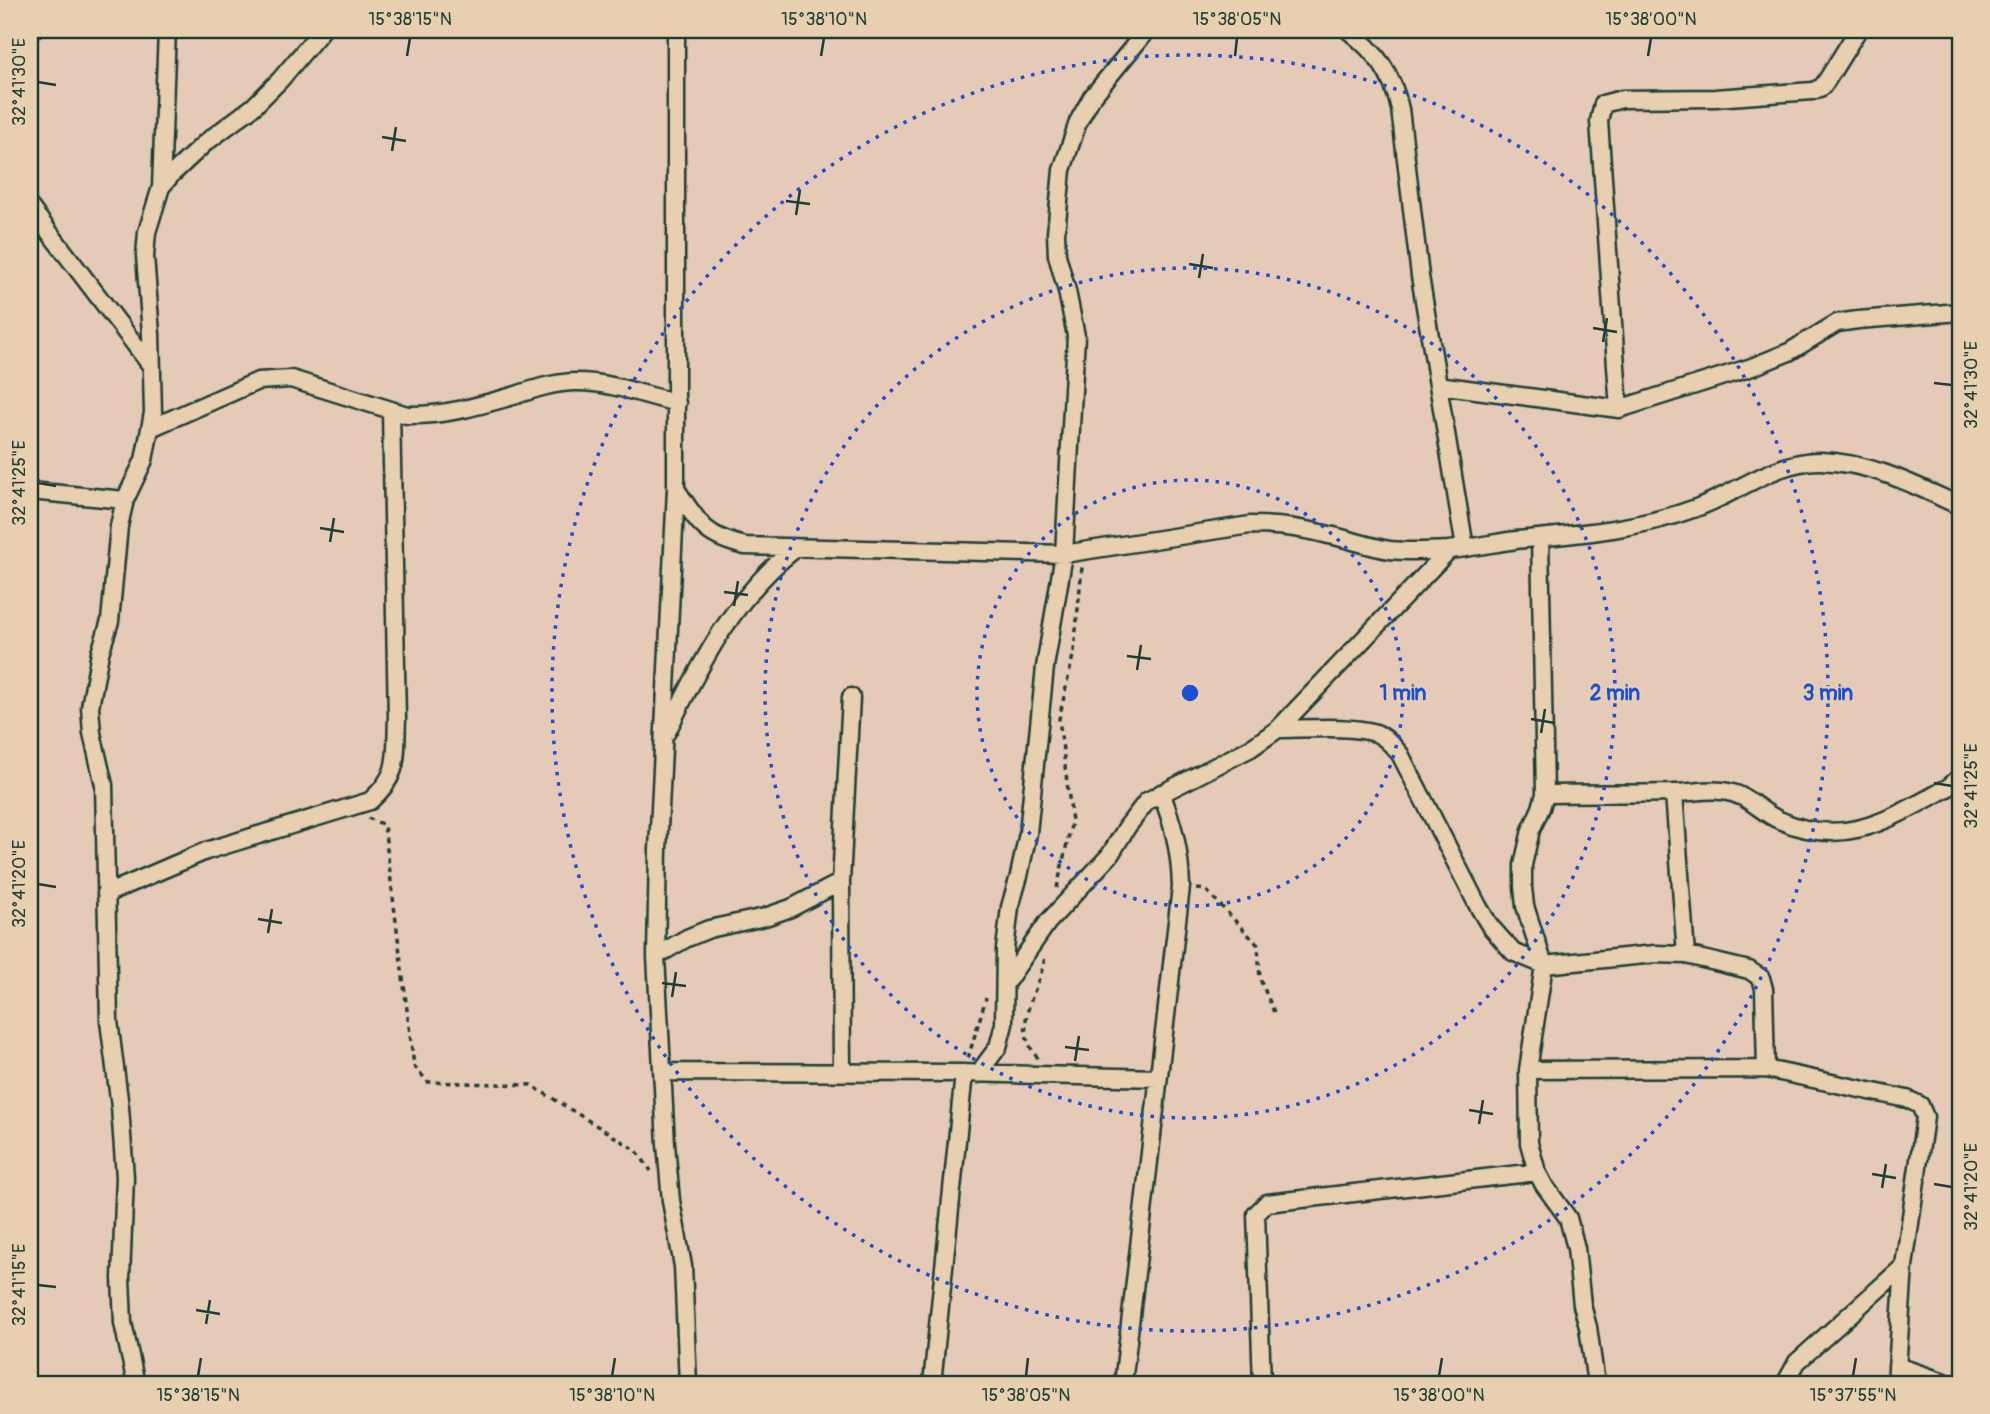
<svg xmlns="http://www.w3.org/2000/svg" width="1990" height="1414" font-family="Pangolin,sans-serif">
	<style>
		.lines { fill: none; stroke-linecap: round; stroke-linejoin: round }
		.street-casing { stroke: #1f3d34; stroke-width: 21 }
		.path { stroke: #1f3d34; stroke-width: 3.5; stroke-dasharray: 5 5; stroke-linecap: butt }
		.street { stroke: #e7cfaf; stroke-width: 16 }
		.ticks { fill: none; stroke: #1f3d34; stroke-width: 2.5 }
		.ring { fill: none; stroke: #1d4ed8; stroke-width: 3.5; stroke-dasharray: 3.5 7 }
		.centre { fill: #1d4ed8; stroke: #e7cfaf; stroke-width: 3.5 }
		.ring-label { font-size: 21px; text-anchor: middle; font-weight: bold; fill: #1d4ed8; stroke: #e7cfaf; stroke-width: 5; stroke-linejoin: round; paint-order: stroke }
		.neatline { fill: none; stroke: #1f3d34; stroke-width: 2.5 }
		.ticks-label { font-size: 18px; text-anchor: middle; fill: #1f3d34 }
	</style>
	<rect width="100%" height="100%" fill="#e5cab8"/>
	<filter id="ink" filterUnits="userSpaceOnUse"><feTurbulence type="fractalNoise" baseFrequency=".0143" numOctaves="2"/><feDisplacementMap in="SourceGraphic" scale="14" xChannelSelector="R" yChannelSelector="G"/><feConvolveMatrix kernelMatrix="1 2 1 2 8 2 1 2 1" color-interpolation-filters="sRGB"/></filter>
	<g filter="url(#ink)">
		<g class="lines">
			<defs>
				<path id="street" d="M 30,30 L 33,30
					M 676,30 L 676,489 L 658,849 L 656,956 L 666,1144 L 671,1201 L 683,1266 L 688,1384
					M 1348,30 C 1377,53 1392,73 1400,109 L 1420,276 L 1465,548
					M 161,187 L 167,30
					M 30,207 L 152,367
					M 1438,385 L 1619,409 L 1752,367 L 1789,352 L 1837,323 L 1858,320 L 1960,312
					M 1619,409 L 1599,121 L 1603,104 L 1622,99 L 1715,98 L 1813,91 L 1822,87 L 1827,80 L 1858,30
					M 151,428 L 258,381 L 291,379 L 407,415 C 444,416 478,406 513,396 C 534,389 555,382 577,382 C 610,382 644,395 677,403
					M 676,489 C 699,523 703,536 745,546 L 1064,554 L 1250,525 C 1277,525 1303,528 1329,535 C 1349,539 1369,547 1390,550 C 1409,552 1429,551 1448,550 C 1471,548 1494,543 1516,540 C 1577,534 1635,530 1693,509 C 1735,495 1775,460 1821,461 C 1873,463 1914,485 1960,506
					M 30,491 L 125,500
					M 1540,538 L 1545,794 L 1541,808 L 1531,830 L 1523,865 L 1523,887 L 1525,906 L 1544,965 L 1528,1070 L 1529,1143 L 1537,1172 L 1544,1185 L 1568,1218 L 1576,1248 L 1582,1305 L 1588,1327 L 1596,1384
					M 1278,729 C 1304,729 1351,725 1376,733 C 1386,737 1393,746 1400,754 L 1478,906 L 1490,926 L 1513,952 L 1544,965 L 1655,954 L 1686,955 L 1749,970 L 1761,978 L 1764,989 L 1766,1069
					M 667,732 C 699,666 736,593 796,548
					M 1674,793 L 1686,955
					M 1545,794 C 1588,793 1631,794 1674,793 C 1690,793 1706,789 1722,791 C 1749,794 1757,810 1779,820 C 1846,850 1891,818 1949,787 L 1960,777
					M 106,894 L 206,851 L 370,801 C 401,774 395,756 397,719 L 391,411
					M 656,956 L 687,938 L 709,929 L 765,917 L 791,908 L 841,882
					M 1005,984 L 1048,922 L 1110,855 L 1127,827 L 1147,801 L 1251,748 L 1278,729 L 1449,550
					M 1528,1070 L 1766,1069 L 1907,1099 L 1920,1105 L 1925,1117 L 1904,1266 L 1896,1384
					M 662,1072 L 964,1073 L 1158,1078
					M 842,1073 L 841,882 L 851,697
					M 978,1074 L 998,1047 L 1004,1024 L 1005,949 L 1010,907 L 1019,876 L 1028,833 L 1045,667 L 1064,554 L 1076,336 L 1067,291 L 1057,255 L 1056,233 L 1062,170 L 1078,122 L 1092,97 L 1147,30
					M 1897,1366 L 1950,1384
					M 136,1384 L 123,1323 L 121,1278 L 125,1177 L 120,1107 L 109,1021 L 104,785 L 92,733 L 90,707 L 100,653 L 110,621 L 119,526 L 125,500 L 144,460 L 153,413 L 151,334 L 145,256 L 147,232 L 161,187 L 172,174 L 205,143 L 253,107 L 280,80 L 322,30
					M 932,1384 L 964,1073
					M 1123,1384 L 1181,887 C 1180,852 1174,825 1161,793
					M 1262,1384 L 1256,1214 L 1267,1203 L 1537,1172
					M 1785,1384 L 1797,1362 L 1904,1266"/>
			</defs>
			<use href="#street" class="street-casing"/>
			<path class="path" d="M 368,818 L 384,825 L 414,1066 L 428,1082 L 531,1085 L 636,1150 L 651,1171
				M 1057,888 L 1072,821 L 1059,719 L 1074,651 L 1082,567
				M 1197,889 L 1206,890 L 1258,945 L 1260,979 L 1274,1012
				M 968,1058 L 986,998
				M 1038,1058 C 1009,1025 1039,993 1045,957"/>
			<use href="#street" class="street"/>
		</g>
	</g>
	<path class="ticks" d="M 407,56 L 410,38M 821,56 L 824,38M 1235,56 L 1237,38M 1648,56 L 1651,38M 38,82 L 56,85M 382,137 L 406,141M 392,151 L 396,127M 786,201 L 810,204M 796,215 L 800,190M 1189,264 L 1213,268M 1199,278 L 1203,254M 1593,328 L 1617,332M 1603,342 L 1607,318M 1934,383 L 1952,385M 38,483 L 56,486M 320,528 L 344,532M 330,542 L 334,518M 724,592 L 748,595M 734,606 L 738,581M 1127,656 L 1151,659M 1137,670 L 1141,645M 1531,719 L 1555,723M 1541,733 L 1545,709M 1934,783 L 1952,786M 38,884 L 56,887M 258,919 L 282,923M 268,933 L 272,909M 662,983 L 686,986M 672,997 L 676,972M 1065,1047 L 1089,1050M 1075,1061 L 1079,1036M 1469,1110 L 1493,1114M 1479,1124 L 1483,1100M 1872,1174 L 1896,1178M 1934,1184 L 1952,1187M 1882,1188 L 1886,1164M 38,1285 L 56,1287M 196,1310 L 220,1314M 206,1324 L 210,1300M 198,1376 L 201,1358M 612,1376 L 615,1358M 1026,1376 L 1028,1358M 1439,1376 L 1442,1358M 1853,1376 L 1856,1358"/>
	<g class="ring">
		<circle cx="1190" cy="693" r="213"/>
		<circle cx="1190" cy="693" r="425"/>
		<circle cx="1190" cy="693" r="638"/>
	</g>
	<circle cx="1190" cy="693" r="10" class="centre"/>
	<g class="ring-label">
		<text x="1403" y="700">1 min</text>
		<text x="1615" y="700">2 min</text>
		<text x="1828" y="700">3 min</text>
	</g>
	<rect width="1990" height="1414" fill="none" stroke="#e7cfaf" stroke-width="77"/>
	<rect x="38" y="38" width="1914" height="1338" class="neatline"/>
	<g class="ticks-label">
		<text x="410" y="25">15°38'15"N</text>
		<text x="824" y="25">15°38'10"N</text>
		<text x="1237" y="25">15°38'05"N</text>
		<text x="1651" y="25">15°38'00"N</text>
		<text transform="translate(19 82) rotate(-90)" y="6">32°41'30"E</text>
		<text transform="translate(1971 385) rotate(-90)" y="6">32°41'30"E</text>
		<text transform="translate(19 483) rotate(-90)" y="6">32°41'25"E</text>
		<text transform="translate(1971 786) rotate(-90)" y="6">32°41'25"E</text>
		<text transform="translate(19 884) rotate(-90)" y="6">32°41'20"E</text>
		<text transform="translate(1971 1187) rotate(-90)" y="6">32°41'20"E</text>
		<text transform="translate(19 1285) rotate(-90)" y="6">32°41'15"E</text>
		<text x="198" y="1401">15°38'15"N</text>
		<text x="612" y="1401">15°38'10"N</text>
		<text x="1026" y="1401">15°38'05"N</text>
		<text x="1439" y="1401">15°38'00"N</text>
		<text x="1853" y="1401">15°37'55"N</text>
	</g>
</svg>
